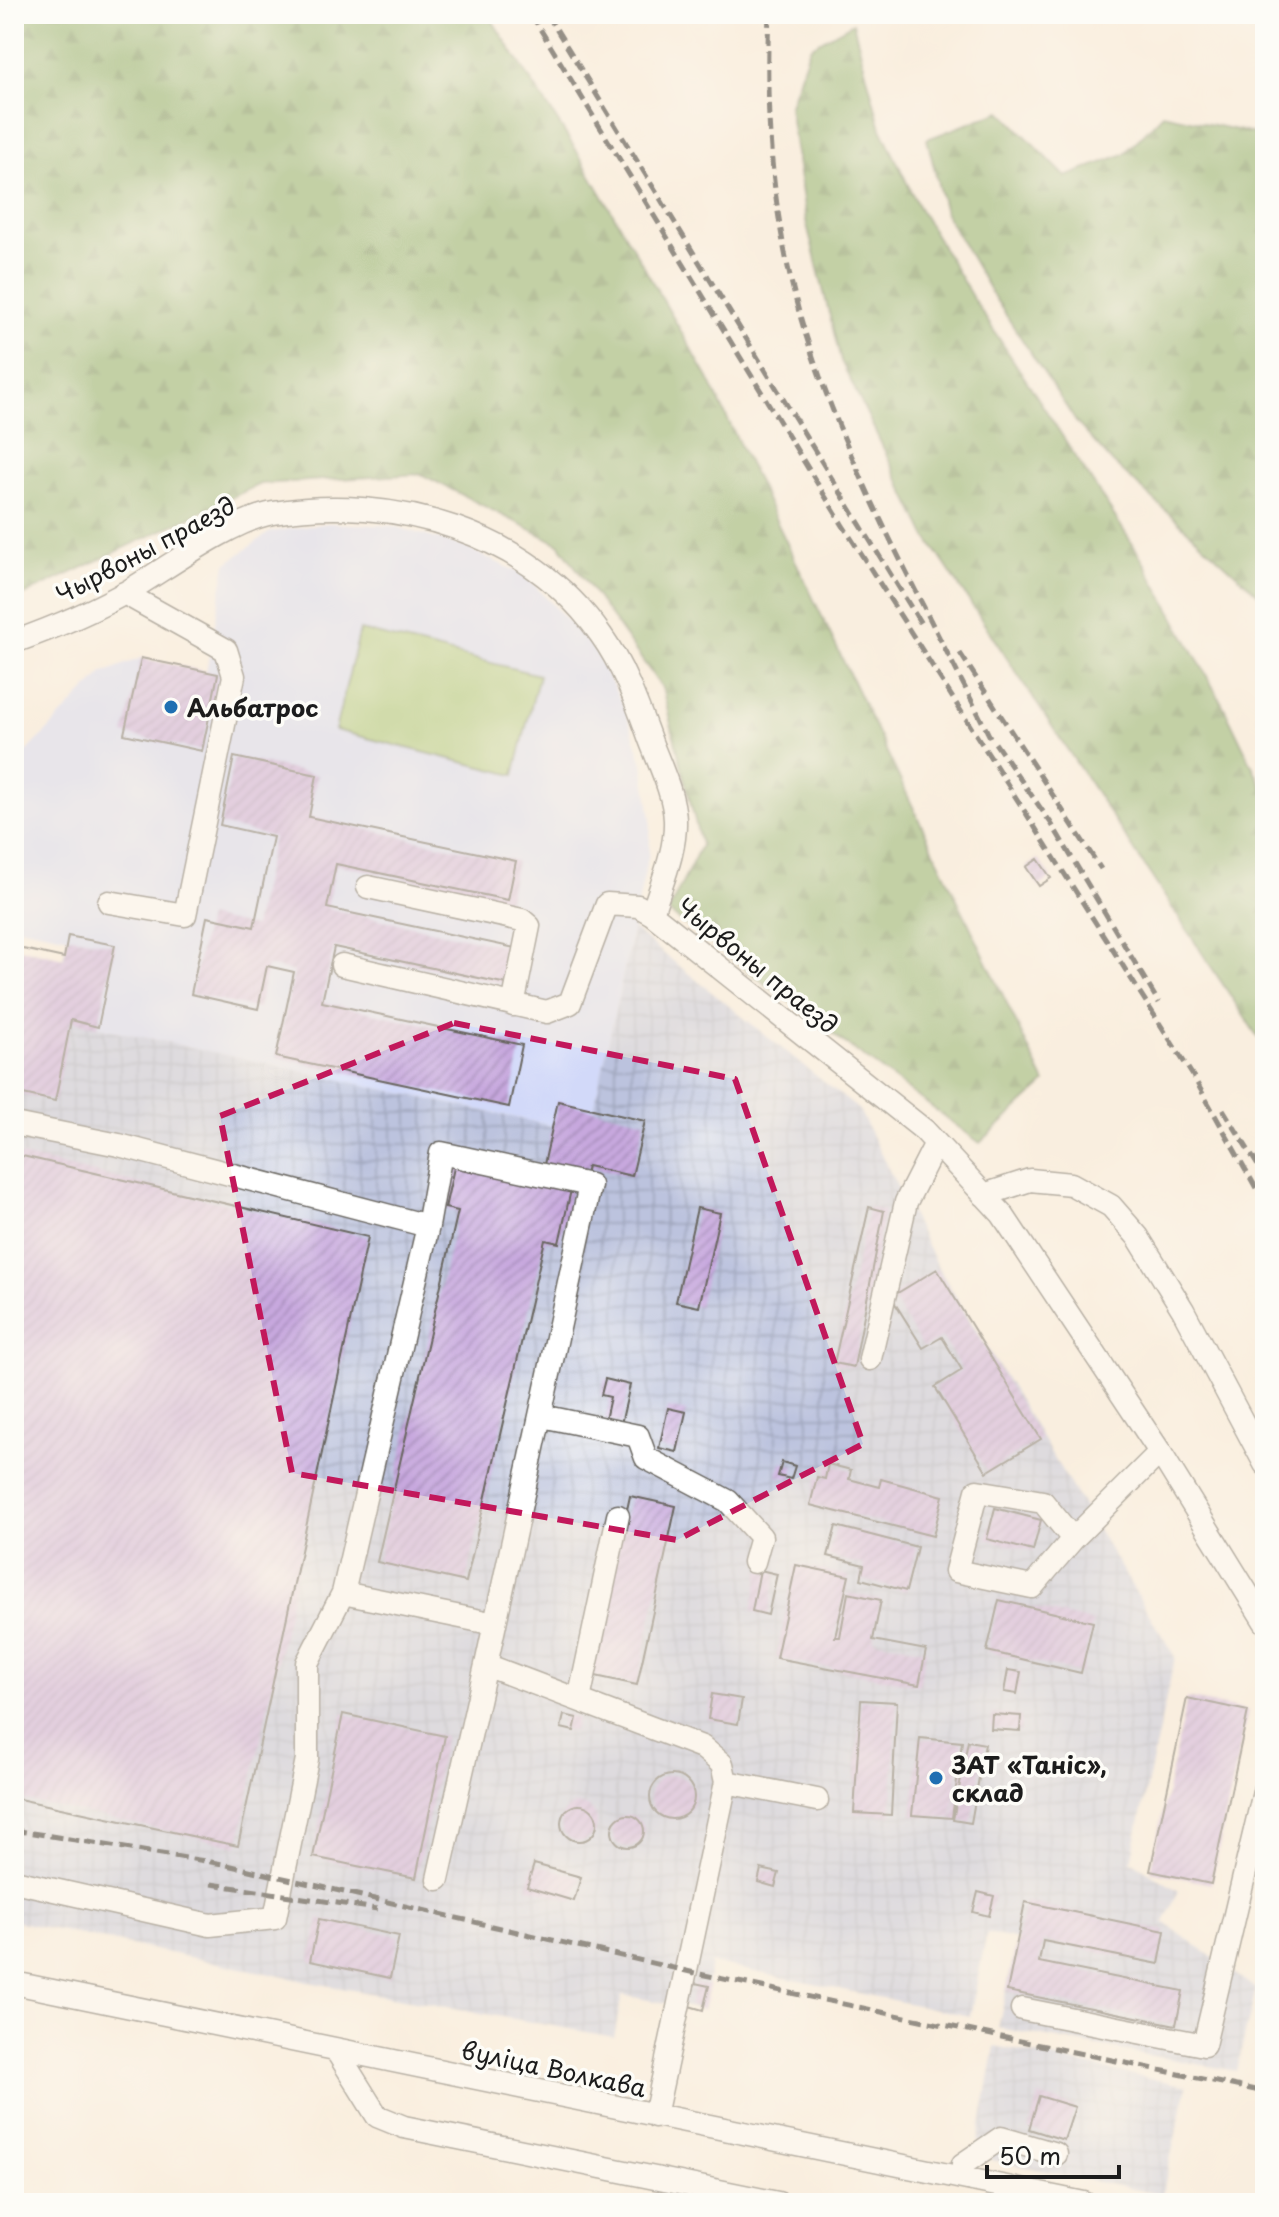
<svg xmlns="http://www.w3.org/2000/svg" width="1279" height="2217" font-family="'Playpen Sans',sans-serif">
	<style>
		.built { fill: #d2d9f9 }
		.industrial { fill: url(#industrial-grid) }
		.green { fill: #a1c46d; stroke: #5e7044; stroke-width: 2 }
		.forest { fill: url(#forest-firs); stroke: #4e633e; stroke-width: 2 }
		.building { fill: url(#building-hatch) }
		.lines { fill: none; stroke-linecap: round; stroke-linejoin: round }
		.minor-casing { stroke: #696660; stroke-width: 25 }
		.minor { stroke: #fff; stroke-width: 22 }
		.rail { stroke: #1c1c1c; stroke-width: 5; stroke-dasharray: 12 6; stroke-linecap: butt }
		.marked { fill: none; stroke: #c2185b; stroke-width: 6; stroke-dasharray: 16 10; stroke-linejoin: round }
		.poi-dot { fill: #1f6fb2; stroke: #fdfcf7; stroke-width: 3 }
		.labels { text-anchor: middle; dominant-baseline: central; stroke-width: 7; stroke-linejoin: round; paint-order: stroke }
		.street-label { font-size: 24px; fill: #1c1c1c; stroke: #fdfcf7 }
		.poi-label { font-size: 24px; font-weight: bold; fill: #1c1c1c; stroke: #fdfcf7; text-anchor: start }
	</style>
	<defs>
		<pattern id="industrial-grid" width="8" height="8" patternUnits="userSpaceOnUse" patternTransform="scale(2)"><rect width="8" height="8" fill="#bcc3de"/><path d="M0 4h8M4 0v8" fill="none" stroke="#a1a7be"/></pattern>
		<pattern id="forest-firs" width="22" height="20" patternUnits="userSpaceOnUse" patternTransform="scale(2)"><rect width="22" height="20" fill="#80aa60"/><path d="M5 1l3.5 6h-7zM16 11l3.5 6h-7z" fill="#688a4e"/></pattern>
		<pattern id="building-hatch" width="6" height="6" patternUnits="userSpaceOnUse" patternTransform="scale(2)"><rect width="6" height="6" fill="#c7a8de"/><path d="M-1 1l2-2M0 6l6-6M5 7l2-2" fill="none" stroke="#aa90be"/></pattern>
	</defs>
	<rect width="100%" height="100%" fill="#fdfcf7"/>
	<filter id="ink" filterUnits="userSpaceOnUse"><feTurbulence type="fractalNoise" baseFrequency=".0125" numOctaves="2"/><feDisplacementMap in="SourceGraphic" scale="16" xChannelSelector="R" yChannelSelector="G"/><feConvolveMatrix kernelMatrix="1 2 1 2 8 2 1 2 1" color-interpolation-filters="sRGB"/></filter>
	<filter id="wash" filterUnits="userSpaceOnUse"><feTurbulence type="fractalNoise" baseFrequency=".006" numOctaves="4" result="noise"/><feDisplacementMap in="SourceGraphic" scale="32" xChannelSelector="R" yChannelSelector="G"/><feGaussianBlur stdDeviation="1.8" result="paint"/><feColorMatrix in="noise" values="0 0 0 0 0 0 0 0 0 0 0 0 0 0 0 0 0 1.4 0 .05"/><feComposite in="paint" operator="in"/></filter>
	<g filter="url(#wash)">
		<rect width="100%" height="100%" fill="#f9eedf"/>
		<path class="built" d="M 328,523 L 394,526 L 465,547 L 526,576 L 594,649 L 625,709 L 643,763 L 651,819 L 649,853 L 594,1109 L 553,1126 L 98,1027 L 115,946 L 14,926 L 14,765 L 103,673 L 141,658 L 206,672 L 226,564 L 270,532 Z"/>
		<path class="industrial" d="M 633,929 L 859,1110 L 935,1262 L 1175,1657 L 1131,1861 L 1179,1891 L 1164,1922 L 1256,1989 L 1236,2071 L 998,2028 L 1017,1940 L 987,1933 L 970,2016 L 711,1963 L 703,2010 L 622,1995 L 614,2037 L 319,1984 L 14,1921 L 14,947 L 63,958 L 68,936 L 115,945 L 98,1027 L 552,1126 L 594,1109 Z
			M 995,2046 L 1187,2086 L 1162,2195 L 992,2160 L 978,2141 Z"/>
		<path class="green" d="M 360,630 L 539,675 L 514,775 L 335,730 Z"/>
		<path class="forest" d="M 14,14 L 488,14 L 578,153 L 708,378 L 1045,1083 L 980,1143 L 668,912 L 701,845 L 662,688 L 559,544 L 421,474 L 260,484 L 14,600 Z
			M 853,23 L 881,128 L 918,206 L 974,300 L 1141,557 L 1223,705 L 1265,792 L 1265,1048 L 926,536 L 841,361 L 806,221 L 789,107 L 810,47 Z
			M 1001,111 L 1066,177 L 1124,154 L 1163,114 L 1265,136 L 1265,600 L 1113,463 L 1076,422 L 992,294 L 945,213 L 927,139 Z"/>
		<g id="blocks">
			<path class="building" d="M 141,658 L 218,674 L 202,751 L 124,734 Z
				M 234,757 L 317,775 L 309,817 L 516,861 L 508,900 L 336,864 L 327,908 L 515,948 L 507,984 L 334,947 L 322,1002 L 522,1045 L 509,1107 L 276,1057 L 294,972 L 267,966 L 258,1009 L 191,994 L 207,917 L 254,927 L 273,837 L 220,825 Z
				M 1038,859 L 1051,878 L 1039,886 L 1026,867 Z
				M 68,936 L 115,945 L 98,1027 L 71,1020 L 55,1101 L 14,1092 L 14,947 L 64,958 Z
				M 558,1101 L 645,1121 L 632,1176 L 587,1166 L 584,1179 L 543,1169 Z
				M 14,1154 L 368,1237 L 238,1846 L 14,1798 Z
				M 455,1163 L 571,1190 L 559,1243 L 545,1240 L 466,1582 L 377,1562 L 458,1211 L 445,1208 Z
				M 869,1207 L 884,1211 L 854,1367 L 834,1363 Z
				M 697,1208 L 720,1213 L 699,1307 L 676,1302 Z
				M 937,1269 L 1041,1439 L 987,1472 L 935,1387 L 962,1370 L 942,1337 L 923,1348 L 891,1297 Z
				M 605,1379 L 630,1385 L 621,1424 L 605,1420 L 610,1397 L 601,1395 Z
				M 668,1408 L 686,1412 L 677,1452 L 659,1448 Z
				M 782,1462 L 795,1466 L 791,1479 L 778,1476 Z
				M 828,1464 L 851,1470 L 849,1479 L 879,1487 L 881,1479 L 943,1496 L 933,1536 L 810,1505 L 817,1477 L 825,1479 Z
				M 630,1496 L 676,1506 L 637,1685 L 591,1675 Z
				M 995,1508 L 1041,1520 L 1033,1551 L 987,1539 Z
				M 836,1526 L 917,1547 L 906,1591 L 861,1579 L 864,1565 L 828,1556 Z
				M 796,1565 L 849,1576 L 835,1637 L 840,1637 L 848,1593 L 881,1600 L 873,1640 L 926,1650 L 919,1685 L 776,1658 Z
				M 760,1570 L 777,1574 L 768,1615 L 752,1611 Z
				M 999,1600 L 1093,1622 L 1081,1673 L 987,1651 Z
				M 1008,1670 L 1021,1672 L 1017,1694 L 1004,1692 Z
				M 712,1694 L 742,1699 L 738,1724 L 708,1719 Z
				M 1187,1698 L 1248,1711 L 1211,1884 L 1150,1871 Z
				M 861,1700 L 897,1702 L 891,1815 L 854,1813 Z
				M 343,1714 L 445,1736 L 416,1878 L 313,1857 Z
				M 992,1714 L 1021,1716 L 1020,1731 L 991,1729 Z
				M 564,1715 L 577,1718 L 574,1731 L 561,1728 Z
				M 920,1738 L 962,1742 L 952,1818 L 912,1815 Z
				M 968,1741 L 985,1744 L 971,1823 L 953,1820 Z
				M650 1797a22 22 0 1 1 44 0a22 22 0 1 1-44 0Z
				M561 1823a18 18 0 1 1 36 0a18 18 0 1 1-36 0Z
				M612 1831a16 16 0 1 1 32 0a16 16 0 1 1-32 0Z
				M 534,1864 L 581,1877 L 574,1901 L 527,1887 Z
				M 761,1869 L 779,1873 L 775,1887 L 758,1882 Z
				M 978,1892 L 994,1896 L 989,1916 L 973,1912 Z
				M 1025,1902 L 1165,1931 L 1159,1964 L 1043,1941 L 1039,1962 L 1183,1991 L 1176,2025 L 1007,1991 Z
				M 319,1919 L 399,1936 L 390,1978 L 310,1961 Z
				M 695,1983 L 709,1986 L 703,2010 L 689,2006 Z
				M 1039,2096 L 1075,2107 L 1064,2140 L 1029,2129 Z"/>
		</g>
	</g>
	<g filter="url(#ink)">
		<use href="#blocks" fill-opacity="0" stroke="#696660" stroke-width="2"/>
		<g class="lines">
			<defs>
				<path id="minor" d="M 14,642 C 53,628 94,611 130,590 C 167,568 232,520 273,513 C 394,493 529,532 601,635 C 622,664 636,701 648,734 C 657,760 674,792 675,820 C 676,852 661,884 652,914 L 924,1130 L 1002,1214 L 1160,1452 L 1265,1622
					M 368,887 L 522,920 L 529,926 L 513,1005
					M 109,902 L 185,915 L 234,676 L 226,650 L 124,593
					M 342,965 L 547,1012 L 570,1003 L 607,904 L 638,906 L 652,914
					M 14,1124 L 119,1145 L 428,1226 L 441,1153 L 590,1185 L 486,1665 L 702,1747 L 722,1764 L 726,1782 L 655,2116
					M 984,1195 L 1030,1180 L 1071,1184 L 1111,1206 L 1138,1237 L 1183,1310 L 1265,1464
					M 428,1226 L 343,1593 L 495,1624
					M 870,1359 L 906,1202 L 936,1143
					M 542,1416 L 638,1436 L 646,1458 L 728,1501 L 761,1537 L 754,1562
					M 1073,1539 L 1043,1502 L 977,1491 L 956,1571 L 1032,1587 L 1073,1539 L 1160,1452
					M 579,1700 L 618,1516
					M 726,1782 L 817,1800
					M 438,1879 L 486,1665
					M 14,1881 L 210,1925 L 275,1918 L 307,1759 L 307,1663 L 343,1593
					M 14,1983 L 1084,2203
					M 1022,2009 L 1204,2045 L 1265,1788
					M 336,2050 L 377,2116 L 404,2127 L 778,2203
					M 963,2164 L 1001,2138 L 1056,2154"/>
			</defs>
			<use href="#minor" class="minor-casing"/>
			<use href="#minor" class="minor"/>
			<path class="rail" d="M 531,14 L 842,524 L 1193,1076 L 1265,1204
				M 547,14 L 923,627
				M 769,14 C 764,124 774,239 809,345 C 854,481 926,609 990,737
				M 960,653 L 1101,869
				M 995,743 L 1051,823 L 1159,1003
				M 1223,1109 L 1265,1177
				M 14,1830 L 223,1864 L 695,1973 L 1265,2092
				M 211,1884 L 377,1909"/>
		</g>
	</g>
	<path d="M0 0H1279V2217H0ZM 454,1023 L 735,1079 L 863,1444 L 677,1540 L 292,1473 L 220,1116 Z" fill="#f9eedf" fill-opacity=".55" fill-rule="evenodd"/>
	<path class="marked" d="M 454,1023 L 735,1079 L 863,1444 L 677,1540 L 292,1473 L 220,1116 Z"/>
	<g class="poi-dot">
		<circle cx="171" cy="707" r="8"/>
		<circle cx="936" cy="1778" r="8"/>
	</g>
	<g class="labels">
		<g class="street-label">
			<text transform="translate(145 549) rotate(-28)">Чырвоны праезд</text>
			<text transform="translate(758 965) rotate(39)">Чырвоны праезд</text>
			<text transform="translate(554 2068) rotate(12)">вуліца Волкава</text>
		</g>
		<g class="poi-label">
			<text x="187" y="707">Альбатрос</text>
			<text x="952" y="1764">ЗАТ «Таніс»,<tspan x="952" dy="28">склад</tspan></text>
		</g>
	</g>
	<rect width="1279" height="2217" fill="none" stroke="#fdfcf7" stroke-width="48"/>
	<path d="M987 2165v12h132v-12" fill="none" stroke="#1c1c1c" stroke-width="4"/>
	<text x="999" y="2165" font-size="24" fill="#1c1c1c" stroke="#fdfcf7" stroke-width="6" paint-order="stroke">50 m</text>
</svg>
